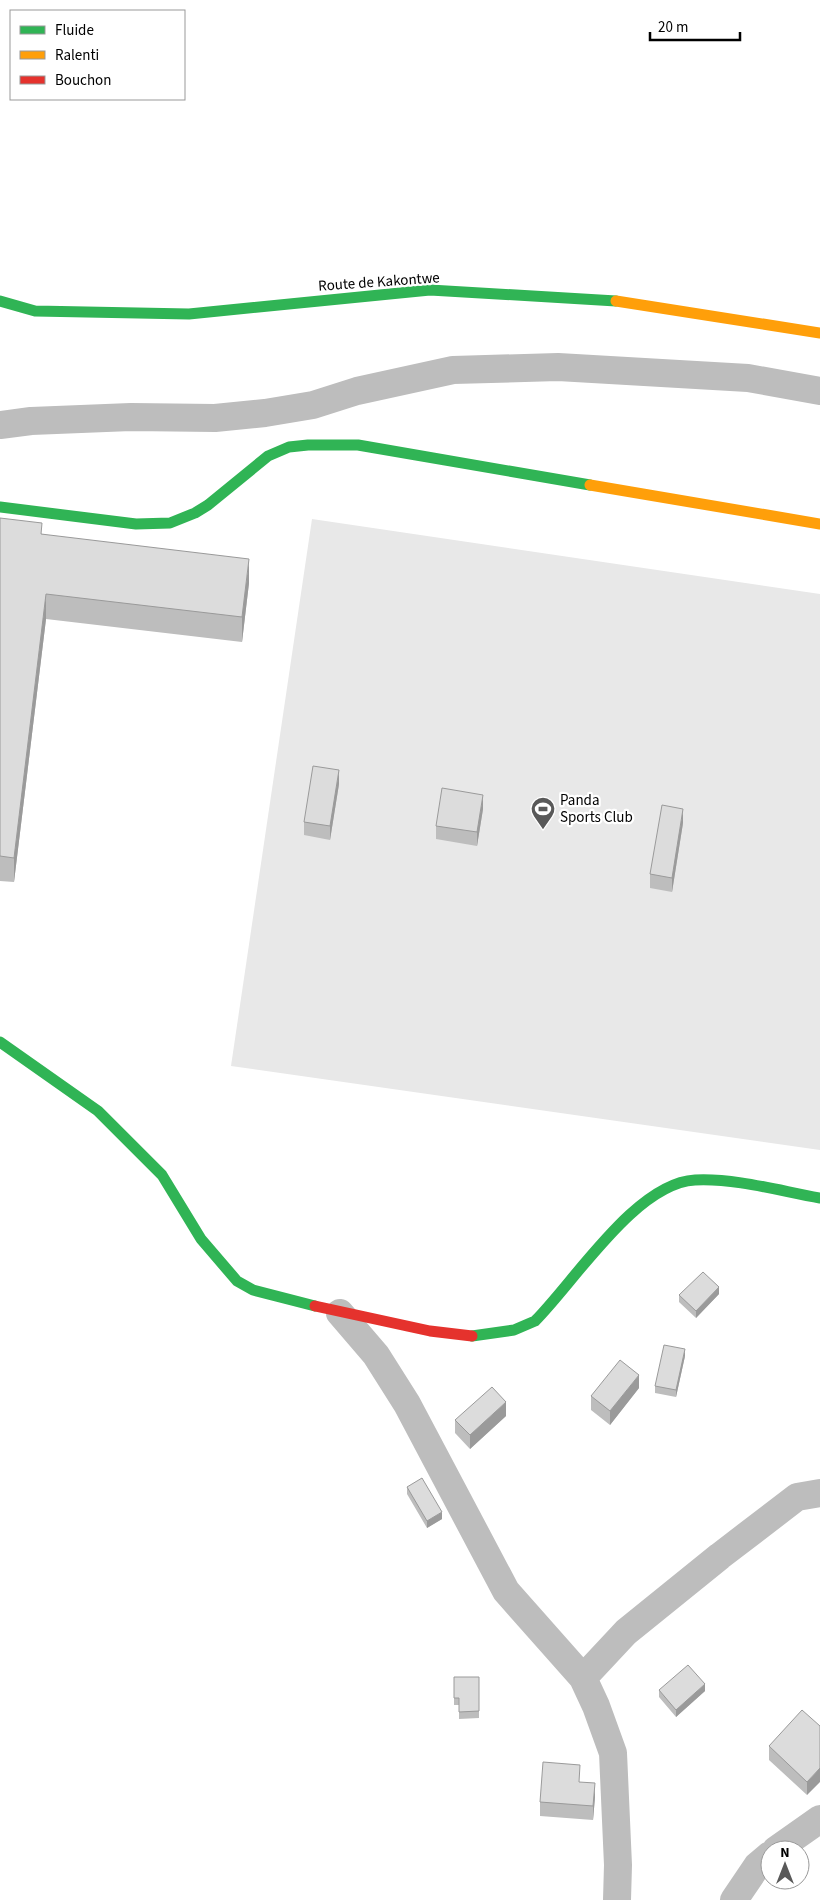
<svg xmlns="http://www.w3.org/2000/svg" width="820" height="1900" font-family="'Source Sans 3',sans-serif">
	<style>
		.green { fill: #e8e8e8 }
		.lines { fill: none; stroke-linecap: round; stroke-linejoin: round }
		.street { stroke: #bdbdbd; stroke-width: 28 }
		.fast { stroke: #30b455; stroke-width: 11 }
		.slow { stroke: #ff9f0a; stroke-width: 11 }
		.jam { stroke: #e5322d; stroke-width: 11 }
		.wall { fill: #bdbdbd }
		.shaded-wall { fill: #9a9a9a }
		.building { fill: #dcdcdc; stroke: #9a9a9a }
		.labels { text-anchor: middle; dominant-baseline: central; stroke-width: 4.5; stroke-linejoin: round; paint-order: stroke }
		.street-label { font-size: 15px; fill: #000; stroke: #fff }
		.poi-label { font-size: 15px; fill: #000; stroke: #fff; text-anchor: start }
	</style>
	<rect width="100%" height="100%" fill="#fff"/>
	<path class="green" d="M 312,519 L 820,594 L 820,1150 L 231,1066 Z"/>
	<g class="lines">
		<path class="street" d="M 0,425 L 31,421 L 131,417 L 215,418 L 265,413 L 313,405 L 357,391 L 453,370 L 558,367 L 748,378 L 820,391
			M 340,1313 L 376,1355 L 407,1404 L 506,1591 L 583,1678 L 596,1706 L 613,1753 L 618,1865 L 617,1900
			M 583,1678 L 626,1632 L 720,1556 L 797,1497 L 820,1493
			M 776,1850 L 820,1819
			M 734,1900 L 757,1866 L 770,1855"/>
		<path class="fast" d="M 0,301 L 35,311 L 189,314 L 430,290 L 616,301
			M 0,507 L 136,524 L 170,523 L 195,513 L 208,505 L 268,456 L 289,447 L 308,445 L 358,445 L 590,485
			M 0,1042 L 98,1111 L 162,1175 L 201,1239 L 237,1281 L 253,1290 L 315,1306
			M 472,1336 L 514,1330 L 535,1321 C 575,1281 636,1183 695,1180 C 736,1178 780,1191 820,1198"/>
		<path class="slow" d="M 616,301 L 820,333
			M 590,485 L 820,524"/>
		<path class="jam" d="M 315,1306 L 430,1331 L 472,1336"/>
	</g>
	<path class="wall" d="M 0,518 L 42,534 L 249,583 L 242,642 L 46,619 L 14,882 L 0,881 Z
		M 339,784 L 330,840 L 304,835 L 304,822 Z
		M 483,809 L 477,846 L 436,839 L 436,826 Z
		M 683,823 L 672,892 L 650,888 L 650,874 Z
		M 719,1294 L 696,1318 L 679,1302 L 679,1295 Z
		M 685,1356 L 676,1397 L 655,1393 L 655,1386 Z
		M 639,1388 L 610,1425 L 591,1410 L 591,1396 Z
		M 506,1416 L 470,1449 L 455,1433 L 455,1420 Z
		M 407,1487 L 442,1519 L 427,1528 L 407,1494 Z
		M 454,1677 L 479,1711 L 479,1718 L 459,1719 L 459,1705 L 454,1705 Z
		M 659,1690 L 705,1691 L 676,1717 L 659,1697 Z
		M 820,1726 L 807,1795 L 769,1760 L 769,1746 Z
		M 580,1782 L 595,1797 L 593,1820 L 540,1816 L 540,1802 Z"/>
	<path class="shaded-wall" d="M 249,559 L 249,583 L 242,642 L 242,617 Z
		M 46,594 L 46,619 L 14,882 L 14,858 Z
		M 339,770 L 339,784 L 330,840 L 330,826 Z
		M 483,795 L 483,809 L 477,846 L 477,832 Z
		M 683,809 L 683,823 L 672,892 L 672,878 Z
		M 719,1287 L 719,1294 L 696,1318 L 696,1311 Z
		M 685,1349 L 685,1356 L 676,1397 L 676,1390 Z
		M 639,1375 L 639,1388 L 610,1425 L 610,1411 Z
		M 506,1402 L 506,1416 L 470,1449 L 470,1435 Z
		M 442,1512 L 442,1519 L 427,1528 L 427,1521 Z
		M 705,1684 L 705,1691 L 676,1717 L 676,1710 Z
		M 820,1768 L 820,1782 L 807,1795 L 807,1782 Z
		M 595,1783 L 595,1797 L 593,1820 L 593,1806 Z"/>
	<path class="building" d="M 0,518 L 42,523 L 41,534 L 249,559 L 242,617 L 46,594 L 14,858 L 0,856 Z
		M 313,766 L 339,770 L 330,826 L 304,822 Z
		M 442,788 L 483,795 L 477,832 L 436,826 Z
		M 662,805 L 683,809 L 672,878 L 650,874 Z
		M 703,1272 L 719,1287 L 696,1311 L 679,1295 Z
		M 664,1345 L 685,1349 L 676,1390 L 655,1386 Z
		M 620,1360 L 639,1375 L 610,1411 L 591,1396 Z
		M 492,1387 L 506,1402 L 470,1435 L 455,1420 Z
		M 422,1478 L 442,1512 L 427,1521 L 407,1487 Z
		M 688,1665 L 705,1684 L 676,1710 L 659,1690 Z
		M 454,1677 L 479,1677 L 479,1711 L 459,1712 L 459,1698 L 454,1698 Z
		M 802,1710 L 820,1726 L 820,1768 L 807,1782 L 769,1746 Z
		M 543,1762 L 580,1765 L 579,1782 L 595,1783 L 593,1806 L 540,1802 Z"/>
	<defs>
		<symbol id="stadium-pin" viewBox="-11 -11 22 30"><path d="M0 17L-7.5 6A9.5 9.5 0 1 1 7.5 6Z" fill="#595959" stroke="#fff"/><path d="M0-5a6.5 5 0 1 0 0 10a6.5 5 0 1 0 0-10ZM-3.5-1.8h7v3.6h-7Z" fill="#fff"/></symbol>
	</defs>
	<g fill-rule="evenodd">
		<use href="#stadium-pin" x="529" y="795" width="28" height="38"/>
	</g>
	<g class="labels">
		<g class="street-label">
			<text transform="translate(379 282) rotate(-4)">Route de Kakontwe</text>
		</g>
		<g class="poi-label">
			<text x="560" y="800">Panda<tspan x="560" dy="17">Sports Club</tspan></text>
		</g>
	</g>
	<rect x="10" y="10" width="175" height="90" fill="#ffffff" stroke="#999999"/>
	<rect x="20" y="26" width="25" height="8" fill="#30b455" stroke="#999999"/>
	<text x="55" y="35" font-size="15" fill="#000000">Fluide</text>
	<rect x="20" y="51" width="25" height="8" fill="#ff9f0a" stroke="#999999"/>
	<text x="55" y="60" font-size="15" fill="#000000">Ralenti</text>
	<rect x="20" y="76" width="25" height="8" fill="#e5322d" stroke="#999999"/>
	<text x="55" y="85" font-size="15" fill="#000000">Bouchon</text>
	<g transform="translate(785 1865)"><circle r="24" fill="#ffffff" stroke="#999999"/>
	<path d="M0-4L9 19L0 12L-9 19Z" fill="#595959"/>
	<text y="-8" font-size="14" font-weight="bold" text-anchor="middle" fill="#000000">N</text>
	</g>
	<path d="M650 32v8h90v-8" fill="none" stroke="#000000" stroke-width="2.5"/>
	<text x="658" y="32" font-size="15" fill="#000000" stroke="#ffffff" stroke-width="4" paint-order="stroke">20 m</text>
</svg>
